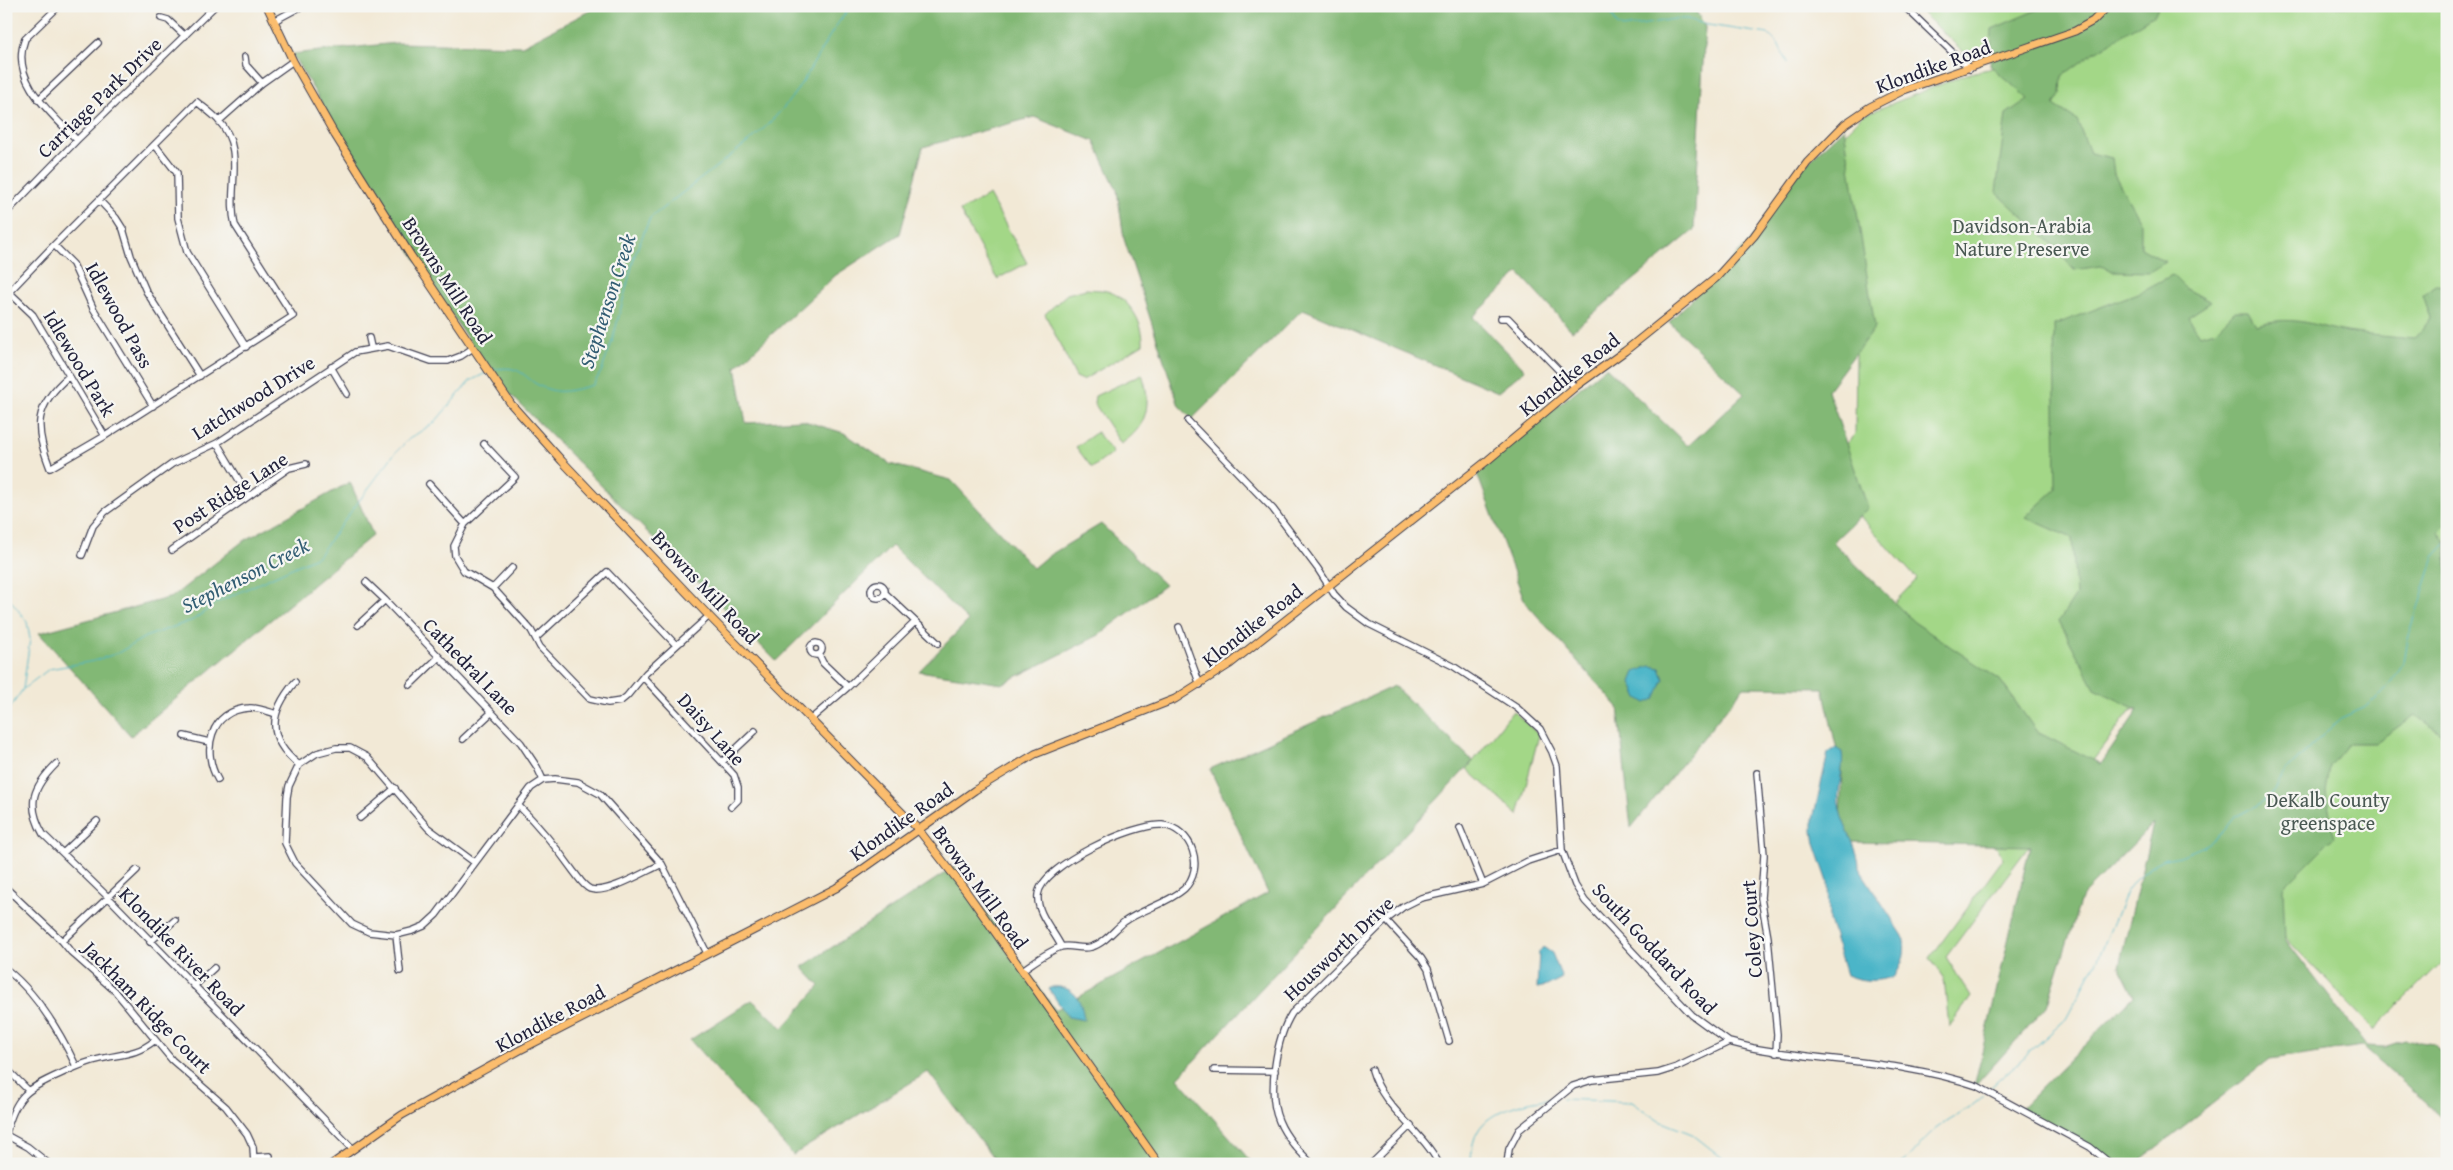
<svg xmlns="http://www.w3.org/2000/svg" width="2453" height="1170" font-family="'Gentium Book Plus',serif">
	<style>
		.green { fill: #a3d787; stroke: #627c61 }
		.forest { fill: #82b874; stroke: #526d58 }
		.water { fill: #4bb5c8; stroke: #366c82 }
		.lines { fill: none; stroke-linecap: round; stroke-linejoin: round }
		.stream { stroke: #4bb5c8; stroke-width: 1 }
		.minor-casing { stroke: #414052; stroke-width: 8 }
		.major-casing { stroke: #414052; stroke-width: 9 }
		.minor { stroke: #fff; stroke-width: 5.5 }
		.major { stroke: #fbbd6e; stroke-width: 7 }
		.labels { text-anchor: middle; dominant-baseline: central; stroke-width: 4.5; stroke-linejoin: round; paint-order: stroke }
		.street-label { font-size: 20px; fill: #22223b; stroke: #f6f6f2 }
		.park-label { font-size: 20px; fill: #495852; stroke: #f6f6f2 }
		.water-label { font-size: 21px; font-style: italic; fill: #325d73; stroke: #f6f6f2 }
	</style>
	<rect width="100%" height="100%" fill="#f6f6f2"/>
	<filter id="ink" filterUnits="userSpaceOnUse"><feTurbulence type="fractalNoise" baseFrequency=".02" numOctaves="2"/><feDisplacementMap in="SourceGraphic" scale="10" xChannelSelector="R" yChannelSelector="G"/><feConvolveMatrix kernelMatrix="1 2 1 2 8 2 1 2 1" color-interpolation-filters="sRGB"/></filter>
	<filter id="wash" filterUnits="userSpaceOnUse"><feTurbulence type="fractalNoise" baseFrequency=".0096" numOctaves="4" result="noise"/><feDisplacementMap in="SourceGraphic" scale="20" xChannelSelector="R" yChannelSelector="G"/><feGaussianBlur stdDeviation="1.12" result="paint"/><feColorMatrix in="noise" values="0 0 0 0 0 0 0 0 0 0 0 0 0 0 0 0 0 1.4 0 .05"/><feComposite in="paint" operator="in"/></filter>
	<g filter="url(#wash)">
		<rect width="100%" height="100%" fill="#f2e9d6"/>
		<path class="green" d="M 1915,6 L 2097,6 L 1993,56 L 1968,56 Z
			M 2120,6 L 2447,6 L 2447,957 L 2374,1030 L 2162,809 L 2140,707 L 2130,711 L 1946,957 L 1971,997 L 1949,1027 L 1944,979 L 1930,958 L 2003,859 L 1998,848 L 1830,669 L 1917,579 L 1820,472 L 1855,434 L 1857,280 L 1825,153 L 1863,115 L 1967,74 L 2000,66 Z
			M 989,195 L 1027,263 L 997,279 L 960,211 Z
			M 1086,289 C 1094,290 1102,289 1110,292 C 1129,299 1144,323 1143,344 L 1083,380 L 1076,377 L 1045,314 L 1067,294 Z
			M 1142,374 C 1152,404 1148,426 1121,444 L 1094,403 L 1095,396 Z
			M 1097,432 L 1113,453 L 1092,468 L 1076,447 Z
			M 1513,711 L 1539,735 L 1518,815 L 1467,769 Z"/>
		<path class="forest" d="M 599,6 L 1693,6 L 1705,27 L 1694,230 L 1572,331 L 1519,273 L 1473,317 L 1525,370 L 1498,392 L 1303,309 L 1192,419 L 1179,406 L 1124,239 L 1117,190 L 1094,141 L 1034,117 L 923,147 L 900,234 L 836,275 L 736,367 L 746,423 L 801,420 L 844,433 L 890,464 L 951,480 L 1033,568 L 1045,558 L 1101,524 L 1165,585 L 1099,635 L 1002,684 L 919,671 L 968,621 L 892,546 L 776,661 L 493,377 L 426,276 L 292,54 L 396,43 L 522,46 Z
			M 2046,6 L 2159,6 L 2154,15 L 2092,54 L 2062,76 L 2061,94 L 2054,105 L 2077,120 L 2090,153 L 2112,158 L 2114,174 L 2141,223 L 2141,248 L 2166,262 L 2149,272 L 2112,271 L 2101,266 L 2074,270 L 2048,240 L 1996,192 L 2006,114 L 2028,99 L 1990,65 L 1992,29 Z
			M 1844,128 L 1875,327 L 1828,390 L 1868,508 L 1833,542 L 1914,622 L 2000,680 L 2037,732 L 2101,764 L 2138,710 L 2095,689 L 2059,621 L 2076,595 L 2072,538 L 2025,517 L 2056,489 L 2054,325 L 2140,292 L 2172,275 L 2185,288 L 2211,302 L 2188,317 L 2200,335 L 2215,331 L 2235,311 L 2248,311 L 2256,325 C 2299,313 2314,328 2354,333 C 2374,336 2394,337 2415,339 L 2431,318 L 2423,295 L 2436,285 L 2446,286 L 2447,521 L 2439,533 L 2447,544 L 2447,738 L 2415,715 L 2375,743 L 2349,743 L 2330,766 L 2326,792 L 2334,837 L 2283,888 L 2285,939 L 2367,1046 L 2384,1047 L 2405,1040 L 2435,1044 L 2447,1059 L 2447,1122 L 2363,1046 L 2270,1059 L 2135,1164 L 2114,1164 L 2096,1149 L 2020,1109 L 2134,996 L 2119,966 L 2153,824 L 2082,896 L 2047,1006 L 1974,1087 L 2030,846 L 1850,842 L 1840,816 L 1842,773 L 1823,688 L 1744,687 L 1631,828 L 1618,707 L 1525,602 L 1476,471 L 1606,367 L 1688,446 L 1744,394 L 1669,322 L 1750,241 L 1799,170 Z
			M 350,482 L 373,535 L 131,736 L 39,633 L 172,597 L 242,542 Z
			M 1394,686 L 1473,761 L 1178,1078 L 1253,1164 L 998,1164 L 928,1072 L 793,1155 L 690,1040 L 752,1000 L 783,1028 L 820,986 L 802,967 L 954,867 L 1055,1010 L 1268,893 L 1210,769 Z"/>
		<path class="water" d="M 1651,666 L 1660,668 L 1664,679 L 1655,699 L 1646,703 L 1638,698 L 1631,682 L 1635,672 Z
			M 1836,748 L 1842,752 C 1845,771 1835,791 1840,810 C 1844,829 1860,850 1859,868 L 1903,936 C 1907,951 1903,963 1895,976 C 1878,982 1863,982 1846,975 L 1829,920 L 1828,882 L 1815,844 L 1813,831 L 1813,819 L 1828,753 Z
			M 1543,947 L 1552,953 L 1562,978 L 1547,986 L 1537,988 L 1539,952 Z
			M 1052,987 C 1074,985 1082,1000 1084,1020 L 1068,1017 L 1049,989 Z"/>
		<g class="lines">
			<path class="stream" d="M 1608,6 L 1617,25 L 1623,28 L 1674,19 L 1687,19 L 1708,25 L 1768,34 L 1778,44 L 1787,63
				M 492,370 C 527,362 522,383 551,390 C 563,394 581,388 593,385 L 601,372 L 612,342 L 635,254 L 650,218 L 757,135 C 773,120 789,103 801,84 C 816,61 833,25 852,6
				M 6,594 L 27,622 L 30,639 L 23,689 L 6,714
				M 23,689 L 49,669 L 94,661 L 118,653 L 145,637 L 193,620 L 218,602 L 318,556 L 394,454 L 409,439 L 435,422 L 470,381 L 486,373
				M 1990,1088 L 2066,1019 L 2098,959 L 2126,892 L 2134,881 L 2151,866 L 2164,859 L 2180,856 L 2204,846 L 2223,832 L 2235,817 L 2263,802 L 2275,790 L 2279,781 L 2290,767 L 2327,731 L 2343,717 L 2364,708 L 2388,688 L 2404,663 L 2408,639 L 2434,557 L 2446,544
				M 1562,1099 L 1632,1102 L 1659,1121 L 1692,1134 L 1730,1164
				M 1471,1164 C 1471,1150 1473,1134 1484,1123 C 1499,1108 1533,1099 1553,1099
				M 1901,1164 C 1914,1155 1920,1143 1931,1133 C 1946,1118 1970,1111 1984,1095"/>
		</g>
	</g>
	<g filter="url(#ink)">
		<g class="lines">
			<defs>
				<path id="minor" d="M 59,6 L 25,39 C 9,80 52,114 77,140
					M 1904,6 L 1970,69
					M 161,18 L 168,20 L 185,36
					M 274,21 L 302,6
					M 245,57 L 246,65 L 262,83
					M 38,100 L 98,43
					M 197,102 C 204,108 212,113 218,120 C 247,150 226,190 235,225 L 293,316 L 105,436 L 33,315 L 9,292 L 54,245 Z
					M 219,121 L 262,83 L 293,61
					M 155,145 L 177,173 L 178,218 L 187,252 L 246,347
					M 99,200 L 116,218 L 123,229 L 131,256 L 146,291 L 200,376
					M 6,213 L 77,140 L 215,6
					M 54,245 L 73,264 L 93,308 L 153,406
					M 1501,318 L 1508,318 L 1575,387
					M 369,338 L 371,347
					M 331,367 L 347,394
					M 69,376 C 34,406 34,427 50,468 L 105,436
					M 1188,421 L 1273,509 L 1318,569 L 1334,594 L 1346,607 L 1369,624 L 1453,666 L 1517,708 L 1540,729 L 1552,752 L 1557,766 L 1562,850 L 1575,885 L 1585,901 L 1692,1015 L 1729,1042 L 1753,1048 C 1828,1062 1905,1061 1977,1086 L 2090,1147 L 2111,1164
					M 217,443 L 248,495
					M 484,444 L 515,477 L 465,524 L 454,546 L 455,556 L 464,571 L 493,588 L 531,630 L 540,647 L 590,699 L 608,703 L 621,701 L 627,696 L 646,673 L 709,616
					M 429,484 L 465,524
					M 172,550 L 289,468 L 306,464
					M 82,555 L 93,526 L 105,512 L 172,464 L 217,443 L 355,352 L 388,346 L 431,361 L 448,361 L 461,356 L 473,348
					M 366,582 L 385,600 L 521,743 L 537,767 L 543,780
					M871 591a7 7 0 1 1 14 0a7 7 0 1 1-14 0Z
					M 493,588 L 512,568
					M 885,593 L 938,643
					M 358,625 L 385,600
					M 1179,627 L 1200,685
					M 536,638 L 607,572 L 676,645
					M810 649a6 6 0 1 1 12 0a6 6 0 1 1-12 0Z
					M 819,655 L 823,663 L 848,687
					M 644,678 L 734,775 L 738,787 L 738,800 L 731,807
					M 295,682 C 269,713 266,738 299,765
					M 410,685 L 439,657
					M 811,719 L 848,687 L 915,622
					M 184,736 L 209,742
					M 463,739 L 491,713
					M 722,762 L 755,731
					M 56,764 C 33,787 26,804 43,834 L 108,897 L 353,1149
					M 1757,773 L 1764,855 L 1761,898 L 1768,938 L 1777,1034 L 1776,1053
					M 218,780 C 201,751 210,710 249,708 C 258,707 267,711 276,714
					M 518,805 C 539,826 557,848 574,872 C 579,878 583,886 590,889 C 607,895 646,871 662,864
					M 360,818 L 395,788
					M 1460,828 L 1483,884
					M 63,853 L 97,821
					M 474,862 L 428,828 L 367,757 L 350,748 L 336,748 L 317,753 L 299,765 L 289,786 L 287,797 L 285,843 L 295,863 L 352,924 L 369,932 L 396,935 L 412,931 L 424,926 L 436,915 L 531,788 L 543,780 L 555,779 L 578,782 L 600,794 L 662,864 L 707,953
					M 6,888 L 62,941 L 71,952 L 115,991 L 172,1060 L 226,1107 L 247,1134 L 253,1147 L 254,1164
					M 1386,920 L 1421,958 L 1428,969 L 1449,1041
					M 396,935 L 400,971
					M 62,941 L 137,870
					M 150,942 L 175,920
					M 6,969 C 36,993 60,1032 76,1066
					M 1022,970 C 1033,963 1048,951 1061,947 C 1070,944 1081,950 1091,947 C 1104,944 1114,930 1124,922 C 1142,909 1167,904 1184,889 C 1206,868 1192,828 1162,825 C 1135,823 1041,865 1038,895 C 1036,913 1054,931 1061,946
					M 194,986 L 214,968
					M 6,1068 L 28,1090
					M 1214,1070 L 1275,1071
					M 1372,1070 C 1383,1109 1421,1129 1439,1164
					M 6,1134 C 15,1097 26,1089 60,1074 C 73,1068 85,1062 100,1059 C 120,1054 137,1055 154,1041
					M 6,1135 L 28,1147 L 49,1164
					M 255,1157 L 270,1156
					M 1312,1164 C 1299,1151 1286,1138 1279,1121 C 1267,1094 1276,1038 1292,1013 L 1386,920 L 1403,907 L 1421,898 L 1483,884 L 1528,861 L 1562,850
					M 1371,1164 L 1411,1125
					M 1507,1164 L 1509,1149 L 1519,1130 L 1573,1086 L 1592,1080 L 1658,1073 L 1677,1067 L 1729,1042"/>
				<path id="major" d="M 267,6 L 293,61 L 335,135 L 411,256 L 511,404 L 562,461 L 709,616 L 918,829 L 966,891 L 1159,1164
					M 332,1164 L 402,1115 L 520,1050 L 836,888 L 975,790 L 1035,754 L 1175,699 L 1230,664 L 1488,460 L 1575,387 L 1625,351 L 1716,278 L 1754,236 L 1807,163 L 1845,124 L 1870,107 L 1904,90 L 2075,31 L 2093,21 L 2108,6"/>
			</defs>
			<use href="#minor" class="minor-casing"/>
			<use href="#major" class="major-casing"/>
			<use href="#minor" class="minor"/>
			<use href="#major" class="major"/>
		</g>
	</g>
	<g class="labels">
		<g class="street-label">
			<text transform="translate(1933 66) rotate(-20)">Klondike Road</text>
			<text transform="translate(99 97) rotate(-44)">Carriage Park Drive</text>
			<text transform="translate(448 280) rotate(57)">Browns Mill Road</text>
			<text transform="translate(120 315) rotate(61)">Idlewood Pass</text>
			<text transform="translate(80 363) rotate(59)">Idlewood Park</text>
			<text transform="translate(1569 374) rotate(-38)">Klondike Road</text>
			<text transform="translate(253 397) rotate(-32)">Latchwood Drive</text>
			<text transform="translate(230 492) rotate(-33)">Post Ridge Lane</text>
			<text transform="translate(706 587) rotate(47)">Browns Mill Road</text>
			<text transform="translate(1252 625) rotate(-38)">Klondike Road</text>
			<text transform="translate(471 666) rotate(46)">Cathedral Lane</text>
			<text transform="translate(712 729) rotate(48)">Daisy Lane</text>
			<text transform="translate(901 821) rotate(-35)">Klondike Road</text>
			<text transform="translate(981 887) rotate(54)">Browns Mill Road</text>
			<text transform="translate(1751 929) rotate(-94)">Coley Court</text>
			<text transform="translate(1338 948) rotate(-43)">Housworth Drive</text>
			<text transform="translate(1655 948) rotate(47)">South Goddard Road</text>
			<text transform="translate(182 951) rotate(46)">Klondike River Road</text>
			<text transform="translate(148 1007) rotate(46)">Jackham Ridge Court</text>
			<text transform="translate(550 1018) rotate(-28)">Klondike Road</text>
		</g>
		<g class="park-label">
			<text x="2022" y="225">Davidson-Arabia<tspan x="2022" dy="23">Nature Preserve</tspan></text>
			<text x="2328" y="799">DeKalb County<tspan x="2328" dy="23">greenspace</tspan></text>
		</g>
		<g class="water-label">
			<text transform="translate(607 301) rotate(-72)">Stephenson Creek</text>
			<text transform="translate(245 575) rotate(-27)">Stephenson Creek</text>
		</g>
	</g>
	<rect width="2453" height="1170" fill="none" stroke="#f6f6f2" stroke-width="25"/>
</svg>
